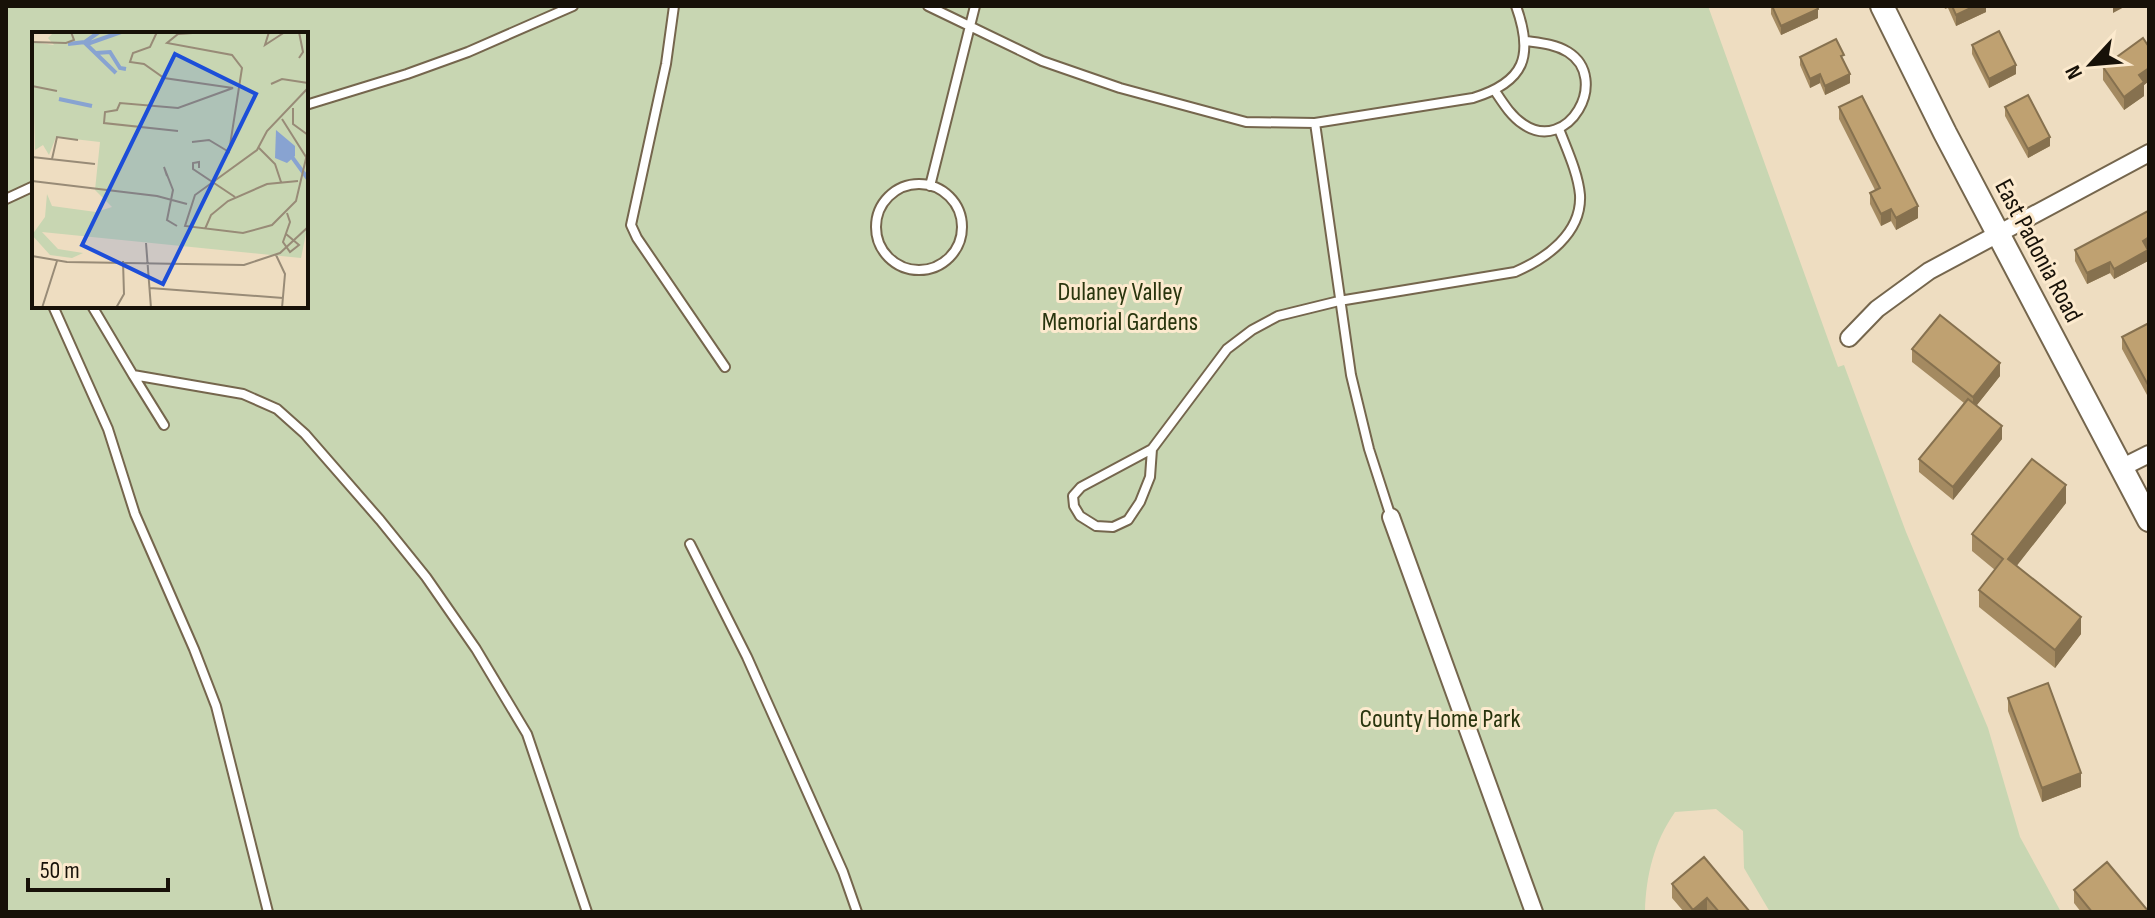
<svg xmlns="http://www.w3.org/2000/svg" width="2155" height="918" font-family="'Sofia Sans Condensed',sans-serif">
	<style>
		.green { fill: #c8d6b2; fill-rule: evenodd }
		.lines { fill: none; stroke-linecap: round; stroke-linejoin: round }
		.lane-casing { stroke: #75664d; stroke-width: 12 }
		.street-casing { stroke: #75664d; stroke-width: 20 }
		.secondary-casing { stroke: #75664d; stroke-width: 26 }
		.lane { stroke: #fff; stroke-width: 8 }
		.street { stroke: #fff; stroke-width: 16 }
		.secondary { stroke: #fff; stroke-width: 22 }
		.wall { fill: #a48a61 }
		.shaded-wall { fill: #86714f }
		.building { fill: #bfa171; stroke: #86714f; stroke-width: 2 }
		.labels { text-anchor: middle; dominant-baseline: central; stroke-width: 6; stroke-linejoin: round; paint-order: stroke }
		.street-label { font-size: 26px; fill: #171108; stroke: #fceace }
		.park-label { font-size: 26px; fill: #29350e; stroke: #fceace }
		.inset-river { fill: none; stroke: #88a3d1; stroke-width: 4 }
		.inset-road { fill: none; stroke: #988b77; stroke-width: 2 }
		.view { fill: #1d4ed8; fill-opacity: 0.15; stroke: #1d4ed8; stroke-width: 4 }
		.inset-edge { fill: none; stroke: #171108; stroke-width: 4 }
	</style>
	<rect width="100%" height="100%" fill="#eeddc1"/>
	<path class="green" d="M 6,6 L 1708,6 L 1838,367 L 1844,365 L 1906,532 L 1988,728 L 2020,837 L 2061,912 L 1770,912 L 1744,868 L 1743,831 L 1716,809 L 1675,812 C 1654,842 1646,875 1645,912 L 6,912 ZM 34,34 L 306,34 L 306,306 L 34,306 Z"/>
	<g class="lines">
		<defs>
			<path id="lane" d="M 674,6 L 666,64 L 631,225 L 637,238 L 725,367
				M 928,6 L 1042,61 L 1120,88 L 1246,122 L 1315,123 L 1473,98 C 1525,82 1534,56 1516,6
				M 1495,91 C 1503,103 1511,116 1523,124 C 1568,155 1611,79 1568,52 C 1555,44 1540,43 1526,41
				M 306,105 L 407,74 L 468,52 L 573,6
				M 1315,123 L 1351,375 L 1369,449 L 1391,517
				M876 227a43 43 0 1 1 86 0a43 43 0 1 1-86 0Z
				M 930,186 L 975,6
				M 6,199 L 34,186
				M 53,306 L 108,429 L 135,514 L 194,649 L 216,706 L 268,912
				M 92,306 L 133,375 L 243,394 L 277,409 L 305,434 L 380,520 L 426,577 L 476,649 L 527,734 L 587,912
				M 133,375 L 164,425
				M 1152,449 L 1081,487 L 1073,496 L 1074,506 L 1080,516 L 1096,526 L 1113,527 L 1128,520 L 1140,502 L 1150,477 L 1152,449 L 1227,349 L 1252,330 L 1278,316 L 1339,301 L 1515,272 C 1545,259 1582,234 1580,195 C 1578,173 1567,150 1559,129
				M 690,544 L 747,657 L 843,872 L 857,912"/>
			<path id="street" d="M 1849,338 L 1877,309 L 1929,271 L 2149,153
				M 2121,468 L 2149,454
				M 1391,517 L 1534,912"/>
			<path id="secondary" d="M 1882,6 L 1945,133 L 2149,520"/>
		</defs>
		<use href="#lane" class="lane-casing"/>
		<use href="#street" class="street-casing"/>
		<use href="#secondary" class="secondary-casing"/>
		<use href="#lane" class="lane"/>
		<use href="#street" class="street"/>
		<use href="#secondary" class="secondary"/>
	</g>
	<path class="wall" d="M 1771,6 L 1818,18 L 1781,35 L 1771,14 Z
		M 1944,6 L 1986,6 L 1986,12 L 1956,26 L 1948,8 L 1945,9 Z
		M 1972,45 L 2016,74 L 1989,88 L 1972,54 Z
		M 2149,47 L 2149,81 L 2144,85 L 2144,96 L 2124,110 L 2103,80 L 2103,67 Z
		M 1800,57 L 1844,61 L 1850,83 L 1825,95 L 1820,83 L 1810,88 L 1800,65 Z
		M 1839,107 L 1918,218 L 1896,230 L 1891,221 L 1881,226 L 1870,204 L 1870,193 L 1875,190 L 1839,119 Z
		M 2005,107 L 2050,146 L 2028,158 L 2005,116 Z
		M 2149,211 L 2148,261 L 2114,279 L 2110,273 L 2087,284 L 2075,261 L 2075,250 Z
		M 2149,323 L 2149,393 L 2147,395 L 2122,349 L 2122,337 Z
		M 1912,349 L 2000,376 L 1976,406 L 2002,439 L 1953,500 L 1919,472 L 1919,459 L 1964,403 L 1912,362 Z
		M 2066,503 L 2016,566 L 2081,634 L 2055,668 L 1979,607 L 1979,590 L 1995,570 L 1972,551 L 1972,534 Z
		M 2008,698 L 2081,787 L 2042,802 L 2008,711 Z
		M 1672,884 L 1750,912 L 1684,912 L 1672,898 Z
		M 2074,890 L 2149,912 L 2081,912 L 2074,903 Z"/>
	<path class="shaded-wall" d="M 1975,6 L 1986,6 L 1986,12 L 1956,26 L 1956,15 Z
		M 2113,6 L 2126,6 L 2113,13 Z
		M 1818,9 L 1818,18 L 1781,35 L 1781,26 Z
		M 2016,65 L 2016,74 L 1989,88 L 1989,79 Z
		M 2149,68 L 2149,81 L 2144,85 L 2144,96 L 2124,110 L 2124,97 L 2139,75 Z
		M 1820,74 L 1820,83 L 1810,88 L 1810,79 Z
		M 1850,74 L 1850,83 L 1825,95 L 1825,86 Z
		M 2050,137 L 2050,146 L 2028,158 L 2028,149 Z
		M 1918,206 L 1918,218 L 1896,230 L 1896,218 Z
		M 1891,209 L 1891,221 L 1881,226 L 1881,214 Z
		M 2149,237 L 2149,248 L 2143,252 L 2143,241 Z
		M 2148,250 L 2148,261 L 2114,279 L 2114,269 Z
		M 2110,262 L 2110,273 L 2087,284 L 2087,273 Z
		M 2000,363 L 2000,376 L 1973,410 L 1973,397 Z
		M 2149,381 L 2149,393 L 2147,395 L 2147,383 Z
		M 2002,426 L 2002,439 L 1953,500 L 1953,487 Z
		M 2066,485 L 2066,503 L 2008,577 L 2008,559 Z
		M 2081,617 L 2081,634 L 2055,668 L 2055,650 Z
		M 2081,773 L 2081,787 L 2042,802 L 2042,788 Z
		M 1707,898 L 1707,912 L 1693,912 L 1693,910 Z"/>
	<path class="building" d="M 1772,6 L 1817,6 L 1818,9 L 1781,26 Z
		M 1952,6 L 1975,6 L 1956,15 Z
		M 1999,31 L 2016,65 L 1989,79 L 1972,45 Z
		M 2143,38 L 2149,47 L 2149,68 L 2139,75 L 2144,82 L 2124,97 L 2103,67 Z
		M 1836,39 L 1844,55 L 1841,56 L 1850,74 L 1825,86 L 1820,74 L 1810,79 L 1800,57 Z
		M 2028,95 L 2050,137 L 2028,149 L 2005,107 Z
		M 1862,96 L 1918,206 L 1896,218 L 1891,209 L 1881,214 L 1870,193 L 1880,188 L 1839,107 Z
		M 2148,211 L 2149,211 L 2149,237 L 2143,241 L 2148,250 L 2114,269 L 2110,262 L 2087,273 L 2075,250 Z
		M 1940,315 L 2000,363 L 1973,397 L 1912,349 Z
		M 2149,323 L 2149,381 L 2147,383 L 2122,337 Z
		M 1968,399 L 2002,426 L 1953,487 L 1919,459 Z
		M 2032,459 L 2066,485 L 2008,559 L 2081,617 L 2055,650 L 1979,590 L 2003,559 L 1972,534 Z
		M 2048,683 L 2081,773 L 2042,788 L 2008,698 Z
		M 1704,857 L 1750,912 L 1719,912 L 1707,898 L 1693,910 L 1672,884 Z
		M 2107,862 L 2149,912 L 2092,912 L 2074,890 Z"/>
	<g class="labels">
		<g class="street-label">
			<text transform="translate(2038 251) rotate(62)">East Padonia Road</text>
		</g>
		<g class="park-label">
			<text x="1120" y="292">Dulaney Valley<tspan x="1120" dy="30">Memorial Gardens</tspan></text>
			<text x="1440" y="719">County Home Park</text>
		</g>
	</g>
	<g transform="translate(32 32)">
		<rect width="276" height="276" fill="#eeddc1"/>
		<path d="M 22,0 L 276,0 L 276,192 L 269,226 L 10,200 L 26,217 L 51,221 L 40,226 L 18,223 L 0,203 L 13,185 L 15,162 L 20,174 L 64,180 L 80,175 L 63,158 L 68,110 L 24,105 L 17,123 L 11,113 L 3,118 L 0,10 L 22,13 L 16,6 Z" fill="#c8d6b2"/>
		<path d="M 244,98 L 263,114 L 263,124 L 255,131 L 243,126 Z" fill="#88a3d1"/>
		<path class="inset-river" d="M 52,10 L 84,41M 36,12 L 53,10 L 67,0M 55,12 L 89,0M 64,21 L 78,20 L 88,36 L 94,37M 27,67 L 60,74M 260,125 L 276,147"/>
		<path class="inset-road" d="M 125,0 L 118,15 L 101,21 L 98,30 L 112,32 L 132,46 L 201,56 L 146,76 L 88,71 L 85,78 L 73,80 L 72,91 L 146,99M 237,0 L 233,13 L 253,0M 267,0 L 271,20 L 267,26M 0,10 L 34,11 L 42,8 L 39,0M 239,52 L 250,47 L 276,51M 0,54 L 25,59M 276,56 L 235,99 L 225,118 L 163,163 L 153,194 L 211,201 L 240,193 L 264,169 L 276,118M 261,76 L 261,92 L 276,103M 250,87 L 274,125M 160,110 L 177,108 L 197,120 L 210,36 L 200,23 L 135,11 L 146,2 L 175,0M 227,116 L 243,132 L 249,150M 0,125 L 63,132M 20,127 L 25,105 L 46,108M 167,136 L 167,130 L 161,131 L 161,137 L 203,165M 135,144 L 132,135 L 141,158 L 135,188 L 145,194M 0,149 L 125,164 L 155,172M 173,197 L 179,183 L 196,169 L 235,152 L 266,149M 254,202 L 267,213 L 258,220 L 251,210 L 258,190 L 255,181M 114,211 L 119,276M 244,223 L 253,242 L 250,276M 0,224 L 35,230 L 212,233 L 248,221 L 276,195M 118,256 L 251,266M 10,276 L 25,229M 84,276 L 92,262 L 91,229"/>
		<path class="view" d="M 143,22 L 224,62 L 131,252 L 50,213 Z"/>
		<rect width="276" height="276" class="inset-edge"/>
	</g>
	<rect width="2155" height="918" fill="none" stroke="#171108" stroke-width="16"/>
	<g transform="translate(2091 64) rotate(244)" stroke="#fceace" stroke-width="6" paint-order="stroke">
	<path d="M0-6L14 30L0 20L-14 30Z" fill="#171108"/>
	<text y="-12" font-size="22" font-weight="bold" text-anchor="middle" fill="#171108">N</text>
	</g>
	<path d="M28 878v12h140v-12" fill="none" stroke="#171108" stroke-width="4"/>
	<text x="40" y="878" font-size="24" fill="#171108" stroke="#fceace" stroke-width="6" paint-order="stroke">50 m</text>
</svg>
